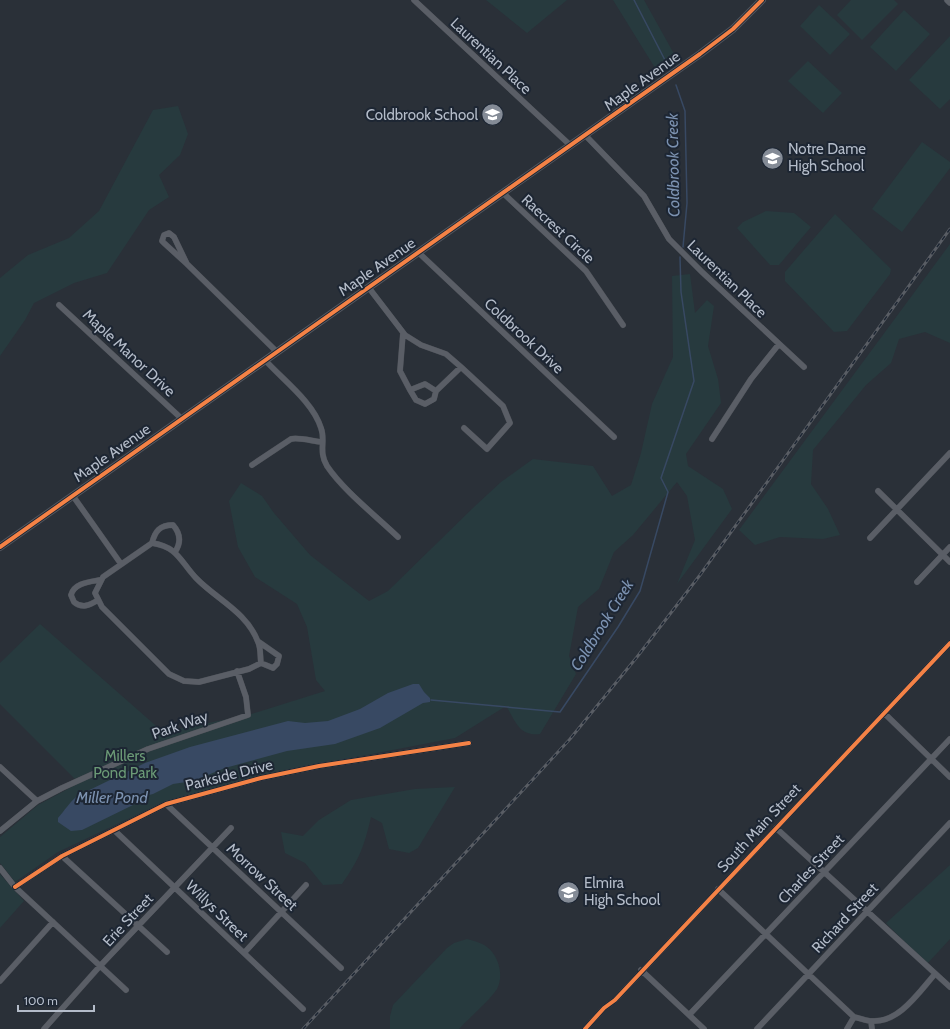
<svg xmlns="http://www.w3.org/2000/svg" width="950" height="1029" font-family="Cabin,sans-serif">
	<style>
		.green { fill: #273a3e }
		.water { fill: #384963 }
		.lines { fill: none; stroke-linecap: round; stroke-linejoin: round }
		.stream { stroke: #384963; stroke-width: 1.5 }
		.minor-casing { stroke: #484c53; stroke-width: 6 }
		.major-casing { stroke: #484c55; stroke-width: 8 }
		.minor { stroke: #5a5e66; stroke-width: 5.5 }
		.major { stroke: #5c6168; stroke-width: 7 }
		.rail-casing { stroke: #595d64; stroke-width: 3 }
		.rail { stroke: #1d2633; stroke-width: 1.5; stroke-dasharray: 4.5; stroke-linecap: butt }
		.cycleway-casing { stroke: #1d2633; stroke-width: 6 }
		.cycleway { stroke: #f48246; stroke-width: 4 }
		.labels { text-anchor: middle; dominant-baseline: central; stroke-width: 4; stroke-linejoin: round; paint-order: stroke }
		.street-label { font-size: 15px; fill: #b4bcc9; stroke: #1d2633 }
		.poi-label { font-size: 15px; fill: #b4bcc9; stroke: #1d2633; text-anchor: start }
		.park-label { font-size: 15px; fill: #6b9a76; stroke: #1d2633 }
		.water-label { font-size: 16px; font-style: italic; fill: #7c92b1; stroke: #1d2633 }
	</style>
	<rect width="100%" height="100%" fill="#2a3038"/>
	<path class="green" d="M 486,0 L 567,0 L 527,33 Z
		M 613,0 L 644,0 L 678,61 L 660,76 Z
		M 851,0 L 894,0 L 898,4 L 862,40 L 837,15 Z
		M 819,5 L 850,34 L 830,55 L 800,26 Z
		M 904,10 L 930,34 L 896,71 L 870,47 Z
		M 950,36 L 950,99 L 940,109 L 909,80 Z
		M 808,61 L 842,93 L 823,113 L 788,81 Z
		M 178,106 L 188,134 L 180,155 L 159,175 L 169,197 L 149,210 L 107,273 L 74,283 L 34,303 L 25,320 L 0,356 L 0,278 L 28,255 L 69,238 L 99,211 L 153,110 Z
		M 922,142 L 950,162 L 950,168 L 902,232 L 872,209 Z
		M 766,211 L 794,213 L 811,227 L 779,265 L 770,265 L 737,228 L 743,222 Z
		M 835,214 L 891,269 L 890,274 L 847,331 L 834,332 L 785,281 L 785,272 Z
		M 950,244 L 950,343 L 925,332 L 899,339 L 891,363 L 866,385 L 813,450 L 811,484 L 828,509 L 840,535 L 823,539 L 780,537 L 755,545 L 739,530 Z
		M 690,274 L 695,313 L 707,300 L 714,306 L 708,346 L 718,379 L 721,403 L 686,454 L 688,466 L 723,489 L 732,509 L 677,584 L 695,540 L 687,496 L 677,482 L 633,535 L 614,552 L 599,589 L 578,607 L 569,656 L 576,674 L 540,734 C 518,736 516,721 506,706 L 455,738 L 263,775 L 164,802 L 58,852 L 15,882 L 0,863 L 0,837 L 38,805 L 79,783 L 0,704 L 0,663 L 40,624 L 163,732 L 248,715 L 325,691 L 316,680 L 307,627 L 297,604 L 255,577 L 238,547 L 229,501 L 241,483 L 262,496 L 274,513 L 310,555 L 369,601 L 388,591 L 475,506 L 501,482 L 533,459 L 593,466 L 612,496 L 631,485 L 641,453 L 652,404 L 673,357 L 672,276 Z
		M 455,787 L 418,848 L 409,853 L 389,849 L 382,823 L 371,817 C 364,847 360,858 342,884 L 323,885 L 305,863 L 285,853 L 281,832 L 303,836 L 319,820 L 351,800 L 415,789 Z
		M 950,865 L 950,939 L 927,964 L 886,923 Z
		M 0,874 L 24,901 L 0,928 Z
		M 467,939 C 474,941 482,943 487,947 C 499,956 504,976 497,989 C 491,999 468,1019 459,1029 L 390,1029 L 390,1016 L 393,1005 L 447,948 L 454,943 Z"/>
	<path class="water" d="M 413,684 L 419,684 L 424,692 L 430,698 L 430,702 L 423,703 L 380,728 L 335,744 L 287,751 L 225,768 L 193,781 L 173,784 L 153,794 L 141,797 L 133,805 L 82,830 L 71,831 L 58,822 L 58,818 C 65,810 69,803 77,796 L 145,763 L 190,747 L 288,721 L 305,723 L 328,721 L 360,709 L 388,693 Z"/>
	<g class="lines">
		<path class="stream" d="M 634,0 L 667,64
			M 676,85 L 685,111 L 687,203 L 683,247
			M 431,700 L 560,712 L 618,627 L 640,591 L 668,492 L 661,478 L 694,381 L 681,292 L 680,257"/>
		<defs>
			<path id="minor" d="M 414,0 L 570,145
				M 586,136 L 644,196 L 669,239 L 702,272 L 804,367
				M 503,193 L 586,271 L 623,325
				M 419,253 L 614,437
				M 187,264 L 164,243 L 162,241 L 164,235 L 169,233 L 174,237 L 187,264 L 277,352
				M 369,288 L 405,335 L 421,345 L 446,354 L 461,367 L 436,391 L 425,384 L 410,390 L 400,371 L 403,333
				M 59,305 L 182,419
				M 265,360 C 283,380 313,402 321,428 C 326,441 318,451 327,466 C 343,490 376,516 398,537
				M 461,367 L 503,406 L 510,423 L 487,449 L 464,428
				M 410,390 L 416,400 L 425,404 L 434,399 L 436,391
				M 712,439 L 751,379 L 779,344
				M 252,465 L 291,439 C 298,437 312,441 321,442
				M 878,491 L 950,562
				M 73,496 L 121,564
				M 870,538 L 950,453
				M 152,543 C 178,547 180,561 196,578 C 216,599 247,612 258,642 C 261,648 260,657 261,663 L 249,669 L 199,682 L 184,681 L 169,674 L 102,607 L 95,593 L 103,577 Z
				M 152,543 C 155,531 160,525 173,525 C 181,534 181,543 175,552
				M 917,582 L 950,547
				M 98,600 C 90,605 82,609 74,602 L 71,595 C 74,583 89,582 100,580
				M 259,642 L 279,656 L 277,664 L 273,668 L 261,663
				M 884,713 L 950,777
				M 0,767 L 37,801
				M 166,804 L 341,968
				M 776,828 L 950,987
				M 114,830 L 303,1009
				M 0,831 L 37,801 L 62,788 L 148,749 L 248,715 L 246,697 L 237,671
				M 62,856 L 167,952
				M 0,868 L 15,887 L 126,990
				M 15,887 L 62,856 L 166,804 L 261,778 L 319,766 L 469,743
				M 718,889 L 854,1017 C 860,1018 866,1021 872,1021 C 899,1023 919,992 935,974
				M 244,953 L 306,885
				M 641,970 L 704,1029
				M 0,981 L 53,922
				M 689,1015 L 950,739
				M 871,1021 L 872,1029
				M 44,1029 L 100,966 L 231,828
				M 585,1029 L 604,1008 L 615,1000 L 950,643
				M 757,1029 L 950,823
				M 847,1029 L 854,1017"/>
			<path id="major" d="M 948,0 L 950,2
				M 0,547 L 700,54 L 733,29 L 762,0"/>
		</defs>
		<use href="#minor" class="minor-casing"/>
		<use href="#major" class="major-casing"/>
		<use href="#minor" class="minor"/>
		<use href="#major" class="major"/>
		<defs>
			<path id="rail" d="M 303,1029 L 570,739 L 637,657 L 700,575 L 950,229"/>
		</defs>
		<use href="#rail" class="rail-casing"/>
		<use href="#rail" class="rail"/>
		<defs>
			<path id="cycleway" d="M 0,547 L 700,54 L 733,29 L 762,0
				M 15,887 L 62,856 L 166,804 L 261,778 L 319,766 L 469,743
				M 585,1029 L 604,1008 L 615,1000 L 950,643"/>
		</defs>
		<use href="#cycleway" class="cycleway-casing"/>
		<use href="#cycleway" class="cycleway"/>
	</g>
	<defs>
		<symbol id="school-disc" viewBox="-11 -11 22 22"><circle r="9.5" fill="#848b96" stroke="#1d2633"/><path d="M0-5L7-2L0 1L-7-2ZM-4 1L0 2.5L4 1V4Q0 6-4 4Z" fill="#fff"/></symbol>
	</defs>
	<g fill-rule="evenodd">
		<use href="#school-disc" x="480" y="102" width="25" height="25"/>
		<use href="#school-disc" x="760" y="146" width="25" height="25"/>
		<use href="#school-disc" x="556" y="880" width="25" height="25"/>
	</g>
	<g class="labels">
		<g class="street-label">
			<text transform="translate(491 56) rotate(43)">Laurentian Place</text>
			<text transform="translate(642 81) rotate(-36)">Maple Avenue</text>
			<text transform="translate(558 229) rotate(43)">Raecrest Circle</text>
			<text transform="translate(377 267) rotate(-35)">Maple Avenue</text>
			<text transform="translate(727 279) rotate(44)">Laurentian Place</text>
			<text transform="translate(524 336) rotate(43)">Coldbrook Drive</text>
			<text transform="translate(129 353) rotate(43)">Maple Manor Drive</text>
			<text transform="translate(112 453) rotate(-35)">Maple Avenue</text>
			<text transform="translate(180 725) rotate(-19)">Park Way</text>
			<text transform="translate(229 775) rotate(-14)">Parkside Drive</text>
			<text transform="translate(759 828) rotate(-47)">South Main Street</text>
			<text transform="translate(811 869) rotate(-47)">Charles Street</text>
			<text transform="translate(262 877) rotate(43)">Morrow Street</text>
			<text transform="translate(217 911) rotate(44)">Willys Street</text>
			<text transform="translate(845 918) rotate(-47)">Richard Street</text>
			<text transform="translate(128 920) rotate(-47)">Erie Street</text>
		</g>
		<g class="poi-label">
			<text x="478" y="115" text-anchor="end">Coldbrook School</text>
			<text x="788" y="149">Notre Dame<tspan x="788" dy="17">High School</tspan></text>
			<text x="584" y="883">Elmira<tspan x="584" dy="17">High School</tspan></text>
		</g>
		<g class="park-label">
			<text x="125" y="756">Millers<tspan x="125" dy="17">Pond Park</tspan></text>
		</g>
		<g class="water-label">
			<text transform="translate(673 165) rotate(-91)">Coldbrook Creek</text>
			<text transform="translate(602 625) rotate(-58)">Coldbrook Creek</text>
			<text x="112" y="797">Miller Pond</text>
		</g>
	</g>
	<path d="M18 1005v6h76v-6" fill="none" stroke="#b4bcc9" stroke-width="2"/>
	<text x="24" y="1005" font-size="12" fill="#b4bcc9" stroke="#1d2633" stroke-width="3" paint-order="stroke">100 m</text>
</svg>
